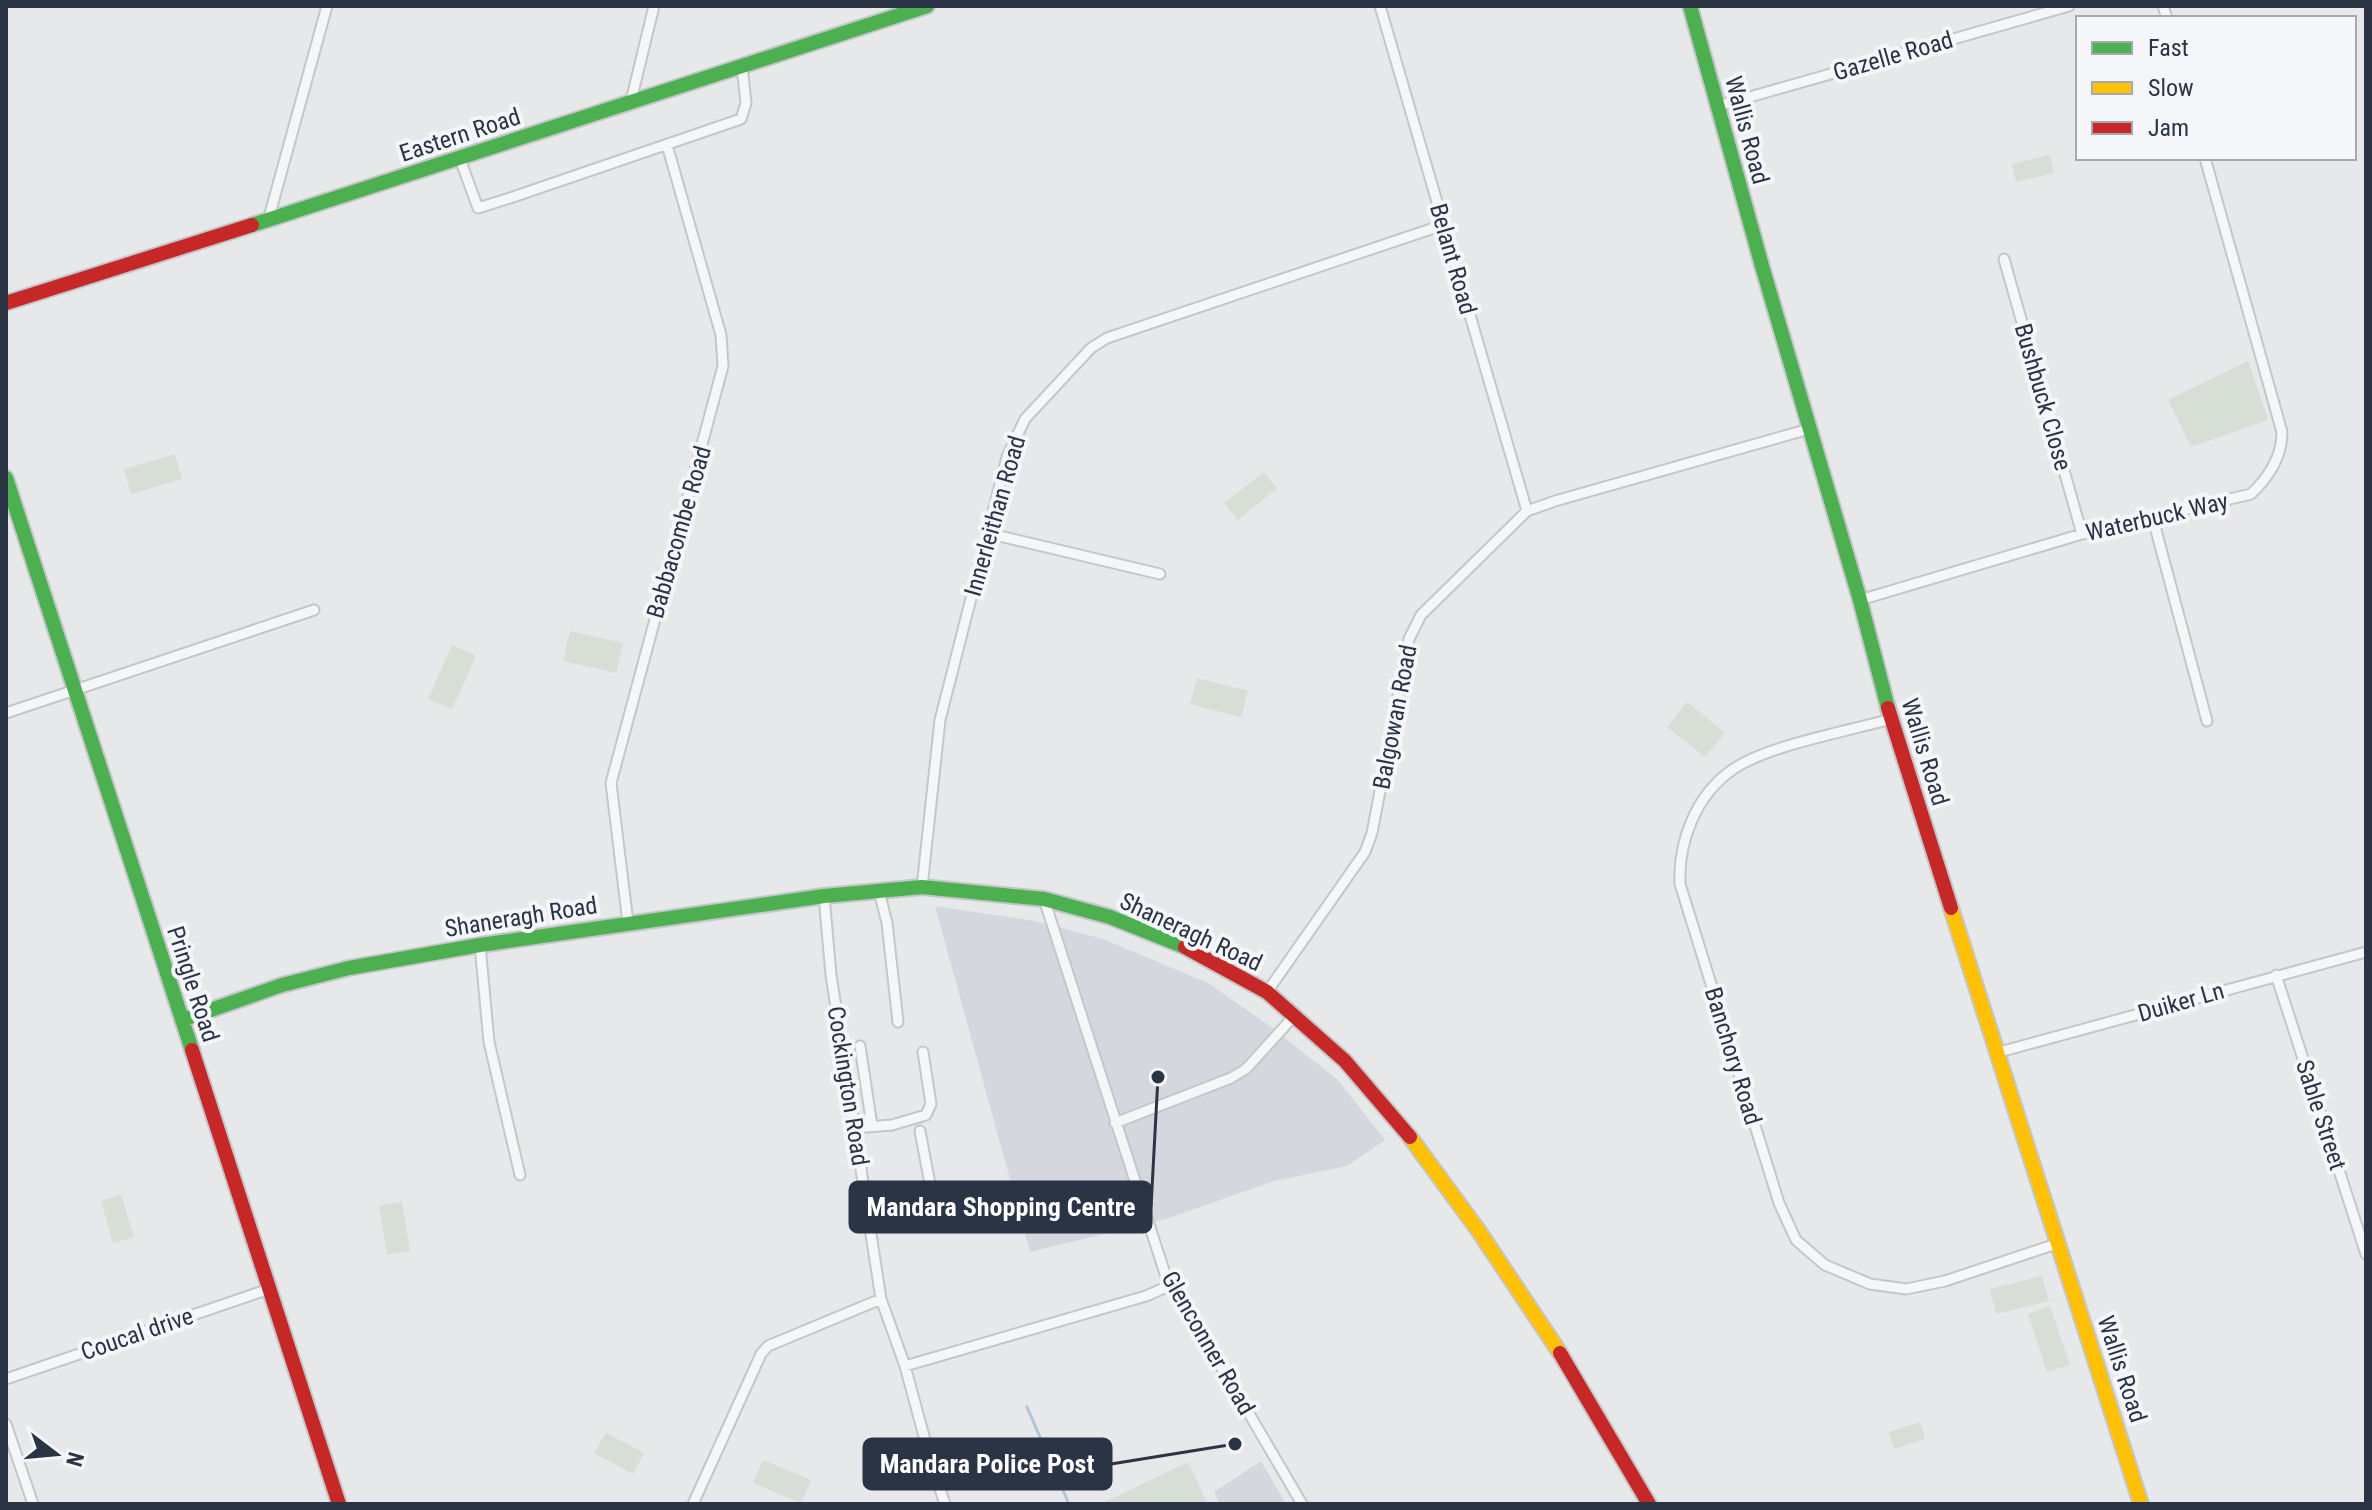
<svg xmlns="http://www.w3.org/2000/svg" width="2372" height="1510" font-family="'Roboto Condensed',sans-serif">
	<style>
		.built { fill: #d4d7dd }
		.green { fill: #d6ded6 }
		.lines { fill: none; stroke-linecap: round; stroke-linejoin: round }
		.stream { stroke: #b4c4d5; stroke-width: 3 }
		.street-casing { stroke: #c4c6c8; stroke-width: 13 }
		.fast-casing { stroke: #c4c6c8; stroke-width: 18 }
		.slow-casing { stroke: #c4c6c8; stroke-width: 18 }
		.jam-casing { stroke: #c4c6c8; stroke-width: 18 }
		.street { stroke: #f5f6f7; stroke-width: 9 }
		.fast { stroke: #4caf50; stroke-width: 14 }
		.slow { stroke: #ffc107; stroke-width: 14 }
		.jam { stroke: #c62828; stroke-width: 14 }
		.labels { text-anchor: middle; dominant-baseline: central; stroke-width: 8; stroke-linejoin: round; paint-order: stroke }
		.street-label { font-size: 24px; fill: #2b3445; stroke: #f4f6f9 }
		.leader { fill: none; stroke: #2b3445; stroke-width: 3 }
		.callout-dot { fill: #2b3445; stroke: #f4f6f9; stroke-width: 3 }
		.callout { fill: #2b3445; stroke: #2b3445; stroke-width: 3 }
		.callout-label { font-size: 26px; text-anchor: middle; font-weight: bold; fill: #fff }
	</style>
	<rect width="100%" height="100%" fill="#e6e8ea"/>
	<path class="built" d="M 935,906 L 1035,921 L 1103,939 L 1208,983 L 1267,1024 L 1338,1080 L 1385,1140 L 1347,1166 L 1274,1181 L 1166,1219 L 1030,1252 Z
		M 1261,1461 L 1286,1504 L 1220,1504 L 1214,1492 Z"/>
	<path class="green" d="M 2050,155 L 2054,173 L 2016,182 L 2012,164 Z
		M 2248,361 L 2268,420 L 2191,447 L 2168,400 Z
		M 175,454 L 182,479 L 131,494 L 124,469 Z
		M 1264,472 L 1277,488 L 1238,520 L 1224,503 Z
		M 570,631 L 623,643 L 616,673 L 563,661 Z
		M 452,645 L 476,656 L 452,709 L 428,699 Z
		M 1197,678 L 1248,691 L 1241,717 L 1190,704 Z
		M 1687,702 L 1725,733 L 1705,757 L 1667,727 Z
		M 121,1195 L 134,1237 L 113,1243 L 101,1201 Z
		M 402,1202 L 410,1251 L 387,1255 L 379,1206 Z
		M 2042,1276 L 2049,1301 L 1996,1314 L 1990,1289 Z
		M 2050,1306 L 2070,1365 L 2047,1372 L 2028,1314 Z
		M 1920,1422 L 1925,1439 L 1894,1449 L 1889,1432 Z
		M 606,1433 L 644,1453 L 633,1474 L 594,1453 Z
		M 763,1460 L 811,1480 L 801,1503 L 753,1483 Z
		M 1188,1462 L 1208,1504 L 1106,1504 L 1105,1502 Z"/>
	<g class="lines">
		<path class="stream" d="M 1027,1407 L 1069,1504"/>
		<defs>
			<path id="street" d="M 1380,6 L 1527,511
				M 2163,6 L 2167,18
				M 631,101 L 654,6
				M 1718,106 L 2069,6
				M 460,159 L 478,208 L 510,198 L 741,119 L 746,103 L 742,66
				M 268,221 L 327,6
				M 2004,259 L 2082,534
				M 2153,519 L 2207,721
				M 987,533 L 1160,574
				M 1860,600 L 2082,534 L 2251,494 C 2269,477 2282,457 2282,432 L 2205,158
				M 6,713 L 314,610
				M 1891,719 C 1848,731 1765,746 1732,770 C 1696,795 1678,842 1680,884 L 1779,1203 L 1796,1240 L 1825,1265 L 1870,1284 L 1906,1289 L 1945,1281 L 2059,1243
				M 922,887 L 940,720 L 1007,457 L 1025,419 L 1091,348 L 1107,338 L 1443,225
				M 879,891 L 887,923 L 898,1022
				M 824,896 L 831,975 L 881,1299 L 905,1366 L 931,1462 L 945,1504
				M 1044,899 L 1169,1286 L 1230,1381 L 1302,1504
				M 628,923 L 611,783 L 723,366 L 721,335 L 667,145
				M 480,945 L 489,1042 L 520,1175
				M 2276,975 L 2366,1254
				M 1267,992 L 1365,852 L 1372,833 L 1409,639 L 1421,615 L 1527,511 L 1555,501 L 1809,429
				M 860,1046 L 872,1126
				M 1996,1053 L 2366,952
				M 1115,1123 L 1231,1078 L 1246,1069 L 1295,1015
				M 854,1128 L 892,1125 L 926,1115 L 931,1104 L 923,1052
				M 867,1211 L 927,1196 L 930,1184 L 920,1131
				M 905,1366 L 1146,1296 L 1169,1286
				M 6,1379 L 269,1289
				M 6,1424 L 33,1504
				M 693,1504 L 761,1354 L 768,1346 L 881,1299"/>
			<path id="fast" d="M 1690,6 L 1762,266 L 1860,600 L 1888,708
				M 252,225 L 927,6
				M 6,478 L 192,1050
				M 182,1020 L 282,985 L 349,968 L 480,945 L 824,896 L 922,887 L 1044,899 L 1110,917 L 1185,947"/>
			<path id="slow" d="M 1951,908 L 2141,1504
				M 1410,1137 L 1478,1230 L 1560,1353"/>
			<path id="jam" d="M 6,303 L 252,225
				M 1888,708 L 1951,908
				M 1185,947 L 1267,992 L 1345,1061 L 1410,1137
				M 192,1050 L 339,1504
				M 1560,1353 L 1649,1504"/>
		</defs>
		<use href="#street" class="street-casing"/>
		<use href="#fast" class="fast-casing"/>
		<use href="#slow" class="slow-casing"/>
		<use href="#jam" class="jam-casing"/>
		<use href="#street" class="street"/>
		<use href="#fast" class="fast"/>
		<use href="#slow" class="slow"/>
		<use href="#jam" class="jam"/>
	</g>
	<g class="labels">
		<g class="street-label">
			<text transform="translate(1893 56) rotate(-16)">Gazelle Road</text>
			<text transform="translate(1747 130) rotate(75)">Wallis Road</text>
			<text transform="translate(460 135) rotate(-18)">Eastern Road</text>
			<text transform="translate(1453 259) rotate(74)">Belant Road</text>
			<text transform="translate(2043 397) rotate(74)">Bushbuck Close</text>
			<text transform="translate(995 516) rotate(-74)">Innerleithan Road</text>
			<text transform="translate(2157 517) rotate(-13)">Waterbuck Way</text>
			<text transform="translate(679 532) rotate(-74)">Babbacombe Road</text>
			<text transform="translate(1395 717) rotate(-79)">Balgowan Road</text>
			<text transform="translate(1925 752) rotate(73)">Wallis Road</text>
			<text transform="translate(521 917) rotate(-9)">Shaneragh Road</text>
			<text transform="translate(1191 932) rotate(25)">Shaneragh Road</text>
			<text transform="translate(193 984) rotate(72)">Pringle Road</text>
			<text transform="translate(2181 1002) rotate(-16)">Duiker Ln</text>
			<text transform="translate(1733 1056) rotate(73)">Banchory Road</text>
			<text transform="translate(848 1086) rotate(81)">Cockington Road</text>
			<text transform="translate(2321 1115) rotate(72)">Sable Street</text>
			<text transform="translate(137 1334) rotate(-19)">Coucal drive</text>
			<text transform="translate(1208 1343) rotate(60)">Glenconner Road</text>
			<text transform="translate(2122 1369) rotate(72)">Wallis Road</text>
		</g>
	</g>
	<path class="leader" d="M1158 1077L1151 1207M1235 1444L1111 1464"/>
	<g class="callout-dot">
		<circle cx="1158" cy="1077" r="8"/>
		<circle cx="1235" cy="1444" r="8"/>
	</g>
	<g class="callout">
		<rect x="850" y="1182" width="301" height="50" rx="8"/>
		<rect x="864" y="1439" width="247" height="50" rx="8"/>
	</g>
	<g class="callout-label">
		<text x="1001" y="1216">Mandara Shopping Centre</text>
		<text x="987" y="1473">Mandara Police Post</text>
	</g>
	<rect width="2372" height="1510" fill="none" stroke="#2b3445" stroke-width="16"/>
	<rect x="2076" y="16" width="280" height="144" fill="#f4f6f9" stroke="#a4a8b1" stroke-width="2"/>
	<rect x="2092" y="42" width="40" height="12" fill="#4caf50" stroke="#a4a8b1" stroke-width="2"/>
	<text x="2148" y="56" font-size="24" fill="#2b3445">Fast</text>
	<rect x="2092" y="82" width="40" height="12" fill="#ffc107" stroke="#a4a8b1" stroke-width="2"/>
	<text x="2148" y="96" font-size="24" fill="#2b3445">Slow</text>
	<rect x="2092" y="122" width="40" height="12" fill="#c62828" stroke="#a4a8b1" stroke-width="2"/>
	<text x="2148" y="136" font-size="24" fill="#2b3445">Jam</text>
	<g transform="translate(56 1454) rotate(106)" stroke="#f4f6f9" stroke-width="6" paint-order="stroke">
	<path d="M0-6L14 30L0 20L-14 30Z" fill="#2b3445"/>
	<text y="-12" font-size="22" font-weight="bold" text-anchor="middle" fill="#2b3445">N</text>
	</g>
</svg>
